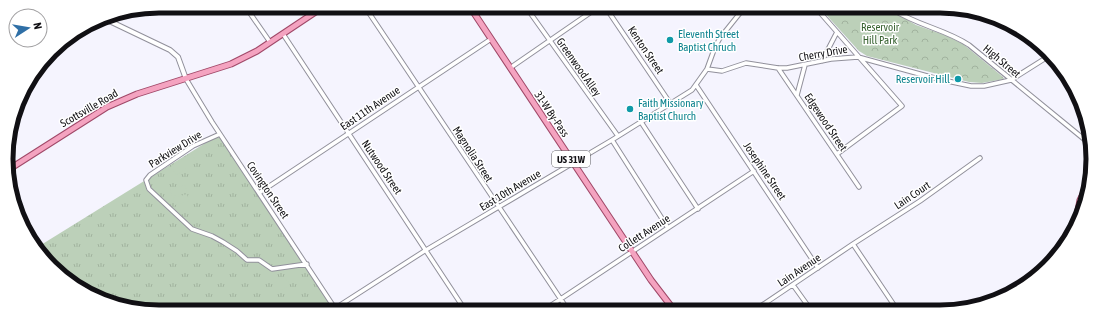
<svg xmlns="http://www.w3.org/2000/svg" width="1099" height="318" font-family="'Asap Condensed',sans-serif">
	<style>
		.grass { fill: url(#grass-tufts) }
		.park { fill: url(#park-crowns) }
		.pitch { fill: #bcd0b9 }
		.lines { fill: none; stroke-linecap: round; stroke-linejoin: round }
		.minor-casing { stroke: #91909b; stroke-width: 5.5 }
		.tertiary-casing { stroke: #91909b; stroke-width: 6 }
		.primary-casing { stroke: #a04868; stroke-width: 7 }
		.minor { stroke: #fff; stroke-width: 3.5 }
		.tertiary { stroke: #fff; stroke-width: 4 }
		.primary { stroke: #f4a3c0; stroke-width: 5 }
		.culture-dot { fill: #0f9aa8; stroke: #fff; stroke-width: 1.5 }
		.labels { text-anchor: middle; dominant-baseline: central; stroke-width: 3; stroke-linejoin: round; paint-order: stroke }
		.shield { fill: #fff; stroke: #58585a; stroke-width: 1 }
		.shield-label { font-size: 10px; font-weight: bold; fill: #111014 }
		.park-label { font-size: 11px; fill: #376230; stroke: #fff }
		.culture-label { font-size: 11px; fill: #0d838f; stroke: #fff; text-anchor: start }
		.street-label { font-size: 11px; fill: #111014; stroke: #fff }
		.rim { fill: none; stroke: #111014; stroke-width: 5 }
	</style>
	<defs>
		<pattern id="grass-tufts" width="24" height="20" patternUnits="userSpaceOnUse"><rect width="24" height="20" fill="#bcd0b9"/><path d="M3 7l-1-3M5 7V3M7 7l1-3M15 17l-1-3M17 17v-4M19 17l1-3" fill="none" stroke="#a1b29e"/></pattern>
		<pattern id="park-crowns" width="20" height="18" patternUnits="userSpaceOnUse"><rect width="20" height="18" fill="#bcd0b9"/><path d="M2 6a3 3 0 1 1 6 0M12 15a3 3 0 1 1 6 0" fill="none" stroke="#a1b29e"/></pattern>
	</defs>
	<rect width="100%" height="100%" fill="#f5f4fe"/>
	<path class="grass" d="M 220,134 L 334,309 L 129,309 L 82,291 L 37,252 L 36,248 Z"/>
	<path class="park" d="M 820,8 L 889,9 L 916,25 L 947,36 L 963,44 L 1003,77 L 1004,79 L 982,83 L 969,82 L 867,56 L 859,51 Z"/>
	<path class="pitch" d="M 191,153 L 197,162 L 176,175 L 171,166 Z
		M 185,185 L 187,192 L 172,196 L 170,190 Z
		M 187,194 L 189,201 L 175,205 L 173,198 Z
		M 285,277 L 290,285 L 277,292 L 273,284 Z"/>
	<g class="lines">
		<defs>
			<path id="minor" d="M 245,6 L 270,42
				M 365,7 L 568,310
				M 526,7 L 618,136
				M 606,8 L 670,103
				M 816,8 L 902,106 L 837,154
				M 892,9 C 918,26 945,29 969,45 L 1090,144
				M 283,34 L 465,310
				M 822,61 L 837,32
				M 510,68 L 597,8
				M 778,68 L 859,187
				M 707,69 L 722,71 L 746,63 L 778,68 L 787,68 L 831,59 L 858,57 L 938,79 L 971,86 L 984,86 L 1011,80 L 1049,56
				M 186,79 L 212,122 L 336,310
				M 696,85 L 818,268
				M 797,95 L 805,65
				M 641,122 L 698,209
				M 220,134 L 193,146 L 150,175 L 146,180 L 149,189 L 192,229 L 212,236 L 223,242 L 237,251 L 247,260 L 259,260 L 272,269 L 307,264
				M 612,140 L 668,228
				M 259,193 L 491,39
				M 853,244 L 898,311
				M 793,285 L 811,310
				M 334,309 L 426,250 L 612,140 L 692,90 L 707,69 L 715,47 L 720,38 L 744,8
				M 544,310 L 754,171
				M 755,310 L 853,244 L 920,201 L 980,158"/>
			<path id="tertiary" d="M 101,17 L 170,50 L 178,57 L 186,79"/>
			<path id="primary" d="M 470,7 L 651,280 L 674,310
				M 8,170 L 107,107 L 137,94 L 231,64 L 257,51 L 323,7
				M 1074,233 L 1080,200 L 1090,180"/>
		</defs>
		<use href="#minor" class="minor-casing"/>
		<use href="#tertiary" class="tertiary-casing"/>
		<use href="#primary" class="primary-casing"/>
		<use href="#minor" class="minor"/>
		<use href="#tertiary" class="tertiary"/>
		<use href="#primary" class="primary"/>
	</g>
	<g class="culture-dot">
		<circle cx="670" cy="40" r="4"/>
		<circle cx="958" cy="79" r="4"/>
		<circle cx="630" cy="109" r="4"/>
	</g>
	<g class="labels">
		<rect class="shield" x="552" y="151" width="38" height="16" rx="3"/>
		<g class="shield-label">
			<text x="571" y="159">US 31W</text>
		</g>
		<g class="park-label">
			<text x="880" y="27">Reservoir<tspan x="880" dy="13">Hill Park</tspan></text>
		</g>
		<g class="culture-label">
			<text x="678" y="34">Eleventh Street<tspan x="678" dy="13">Baptist Chruch</tspan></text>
			<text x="950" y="79" text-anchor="end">Reservoir Hill</text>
			<text x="638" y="103">Faith Missionary<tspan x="638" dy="13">Baptist Church</tspan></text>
		</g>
		<g class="street-label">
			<text transform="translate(646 50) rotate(56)">Kenton Street</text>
			<text transform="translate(823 53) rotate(-10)">Cherry Drive</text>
			<text transform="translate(1002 61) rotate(40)">High Street</text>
			<text transform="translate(579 67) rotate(55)">Greenwood Alley</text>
			<text transform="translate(89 108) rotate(-30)">Scottsville Road</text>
			<text transform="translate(370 108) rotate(-34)">East 11th Avenue</text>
			<text transform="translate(552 114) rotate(56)">31-W By-Pass</text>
			<text transform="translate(826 122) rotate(56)">Edgewood Street</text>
			<text transform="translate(175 149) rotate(-32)">Parkview Drive</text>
			<text transform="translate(473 154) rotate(57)">Magnolia Street</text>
			<text transform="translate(382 167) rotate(56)">Nutwood Street</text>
			<text transform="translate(765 171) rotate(56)">Josephine Street</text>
			<text transform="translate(268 190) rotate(56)">Covington Street</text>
			<text transform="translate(510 190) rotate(-31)">East 10th Avenue</text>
			<text transform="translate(912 195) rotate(-34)">Lain Court</text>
			<text transform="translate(644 233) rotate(-33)">Collett Avenue</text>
			<text transform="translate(799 270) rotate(-34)">Lain Avenue</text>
		</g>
	</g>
	<path d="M0 0H1099V318H0ZM159 13H940A146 146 0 0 1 1086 159V159A146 146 0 0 1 940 305H159A146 146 0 0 1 13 159V159A146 146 0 0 1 159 13Z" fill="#fff" fill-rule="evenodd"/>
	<path class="rim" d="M159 13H940A146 146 0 0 1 1086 159V159A146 146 0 0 1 940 305H159A146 146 0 0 1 13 159V159A146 146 0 0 1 159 13Z"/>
	<g transform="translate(28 28) rotate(78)"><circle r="19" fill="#ffffff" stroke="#a09fa1"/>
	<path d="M0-3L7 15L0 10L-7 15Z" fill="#2f6fa6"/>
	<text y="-6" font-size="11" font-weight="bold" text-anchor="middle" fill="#111014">N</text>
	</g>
</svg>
